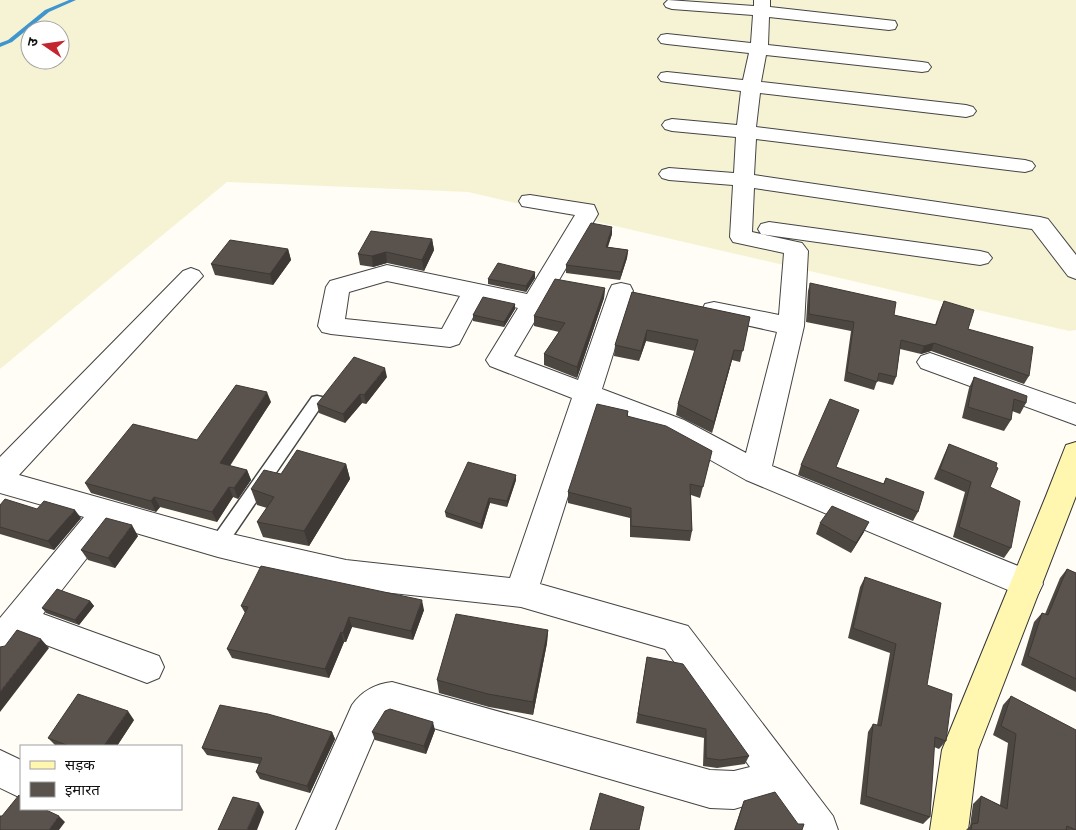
<svg xmlns="http://www.w3.org/2000/svg" width="1076" height="830" font-family="'Roboto Serif','Noto Sans Devanagari',serif">
	<style>
		.farmland { fill: #f6f3d4; fill-rule: evenodd }
		.lines { fill: none; stroke-linecap: round; stroke-linejoin: round }
		.stream { fill: #3f96cf; fill-rule: evenodd }
		.lane-casing { stroke: #444; stroke-width: 3 }
		.street-casing { stroke: #444; stroke-width: 2 }
		.secondary-casing { stroke: #333; stroke-width: 2 }
		.lane { fill: #fff; fill-rule: evenodd }
		.street { fill: #fff; fill-rule: evenodd }
		.secondary { fill: #fff6b0; fill-rule: evenodd }
		.wall { fill: #4d4742 }
		.shaded-wall { fill: #3f3936 }
		.building { fill: #5a524d; stroke: #3f3936 }
	</style>
	<rect width="100%" height="100%" fill="#fffdf5"/>
	<path class="farmland" d="M 0,0 L 1076,0 L 1076,330 L 1069,331 L 468,192 L 227,182 L 0,369 ZM 30,30 L 60,30 L 60,60 L 30,60 Z"/>
	<g class="lines">
		<path class="stream" d="M 69,0 L 76,0 L 49,12 L 12,42 L 0,47 L 0,43 L 8,40 L 45,10 Z"/>
		<defs>
			<path id="lane" d="M 317,396 L 322,397 L 324,401 L 322,405 L 224,549 L 218,551 L 212,549 L 210,544 L 212,539 L 312,397 Z"/>
			<path id="street" d="M 668,0 L 754,6 L 754,0 L 770,0 L 770,7 L 895,21 L 897,25 L 895,29 L 889,30 L 769,17 L 768,45 L 922,62 L 928,63 L 931,67 L 928,71 L 922,72 L 766,55 L 761,82 L 966,105 L 973,107 L 976,111 L 973,115 L 966,117 L 760,93 L 756,127 L 1025,160 L 1032,162 L 1035,166 L 1032,170 L 1025,172 L 756,139 L 754,175 L 1040,217 L 1048,219 L 1076,255 L 1076,279 L 1068,276 L 1032,229 L 754,188 L 752,232 L 802,243 L 808,251 L 804,326 L 772,466 L 1038,574 L 1043,584 L 1038,594 L 1027,598 L 746,480 L 664,434 L 596,408 L 540,584 L 688,626 L 833,816 L 838,830 L 795,830 L 772,798 L 734,809 L 710,808 L 392,716 L 386,718 L 378,729 L 335,830 L 296,830 L 352,705 C 362,691 375,684 392,682 L 710,770 L 734,771 L 750,767 L 665,649 L 521,607 L 346,588 L 218,557 L 112,526 L 43,614 L 159,656 L 164,667 L 159,678 L 147,683 L 25,637 L 12,654 L 0,658 L 0,618 L 84,517 L 0,493 L 0,457 L 183,271 L 191,268 L 199,271 L 203,276 L 19,475 L 218,531 L 346,560 L 510,578 L 572,398 L 490,366 L 486,360 L 518,308 L 482,300 L 459,344 L 450,347 L 331,334 L 322,332 L 318,326 L 326,287 L 330,281 L 387,265 L 527,294 L 575,215 L 522,206 L 519,201 L 522,196 L 530,195 L 594,205 L 598,214 L 514,356 L 578,380 L 609,291 L 612,285 L 621,283 L 630,285 L 633,291 L 602,389 L 684,420 L 746,453 L 777,332 L 705,316 L 702,310 L 705,304 L 714,302 L 779,315 L 784,253 L 733,242 L 730,237 L 733,185 L 669,180 L 662,178 L 659,174 L 662,170 L 669,168 L 734,173 L 736,137 L 672,131 L 665,129 L 662,125 L 665,121 L 672,119 L 737,125 L 741,91 L 667,82 L 661,81 L 658,77 L 661,73 L 667,72 L 743,80 L 749,53 L 667,44 L 661,43 L 658,39 L 661,35 L 667,34 L 751,43 L 753,15 L 672,9 L 666,7 L 664,4 ZM 387,281 L 460,296 L 442,329 L 345,319 L 349,292 Z
				M 769,222 L 980,251 L 988,253 L 992,258 L 988,263 L 980,265 L 761,234 L 758,229 L 761,224 Z
				M 930,353 L 1076,404 L 1076,425 L 921,368 L 917,362 L 921,356 Z
				M 0,750 L 21,760 L 21,798 L 0,788 Z"/>
			<path id="secondary" d="M 1076,442 L 1076,496 L 978,750 L 968,830 L 930,830 L 942,750 L 1046,496 L 1066,445 Z"/>
		</defs>
		<use href="#lane" class="lane-casing"/>
		<use href="#street" class="street-casing"/>
		<use href="#secondary" class="secondary-casing"/>
		<use href="#lane" class="lane"/>
		<use href="#street" class="street"/>
		<use href="#secondary" class="secondary"/>
	</g>
	<path class="wall" d="M 612,234 L 608,247 L 628,250 L 627,258 L 620,280 L 566,273 L 566,265 Z
		M 432,239 L 434,250 L 424,271 L 387,263 L 373,267 L 360,265 L 358,254 Z
		M 288,249 L 291,260 L 273,285 L 215,275 L 211,264 Z
		M 535,272 L 535,278 L 526,292 L 488,284 L 488,279 Z
		M 810,283 L 894,315 L 935,325 L 940,310 L 944,301 L 968,329 L 1029,376 L 1024,384 L 931,351 L 921,354 L 900,349 L 896,377 L 893,385 L 877,381 L 874,390 L 844,381 L 851,331 L 806,322 L 808,291 Z
		M 605,288 L 604,298 L 577,378 L 544,365 L 544,354 L 559,332 L 534,326 L 534,316 Z
		M 632,292 L 750,317 L 740,362 L 732,360 L 712,433 L 676,415 L 678,404 L 695,351 L 646,341 L 639,361 L 614,356 L 615,345 Z
		M 515,304 L 515,309 L 504,327 L 473,321 L 473,315 Z
		M 387,377 L 366,404 L 362,403 L 345,423 L 319,413 L 317,404 Z
		M 974,377 L 1026,403 L 1020,414 L 1012,411 L 1011,420 L 1004,431 L 962,418 L 969,388 Z
		M 271,402 L 230,466 L 247,470 L 251,480 L 238,499 L 233,497 L 217,522 L 160,507 L 156,512 L 91,493 L 85,483 L 197,440 Z
		M 628,411 L 628,416 L 712,451 L 700,498 L 691,495 L 692,531 L 690,541 L 630,537 L 630,518 L 568,503 L 568,492 Z
		M 949,444 L 990,487 L 1011,548 L 1004,558 L 953,537 L 965,492 L 934,479 L 944,455 Z
		M 346,464 L 350,479 L 309,546 L 263,537 L 257,522 L 267,508 L 257,505 L 251,489 L 281,474 Z
		M 801,465 L 836,467 L 883,484 L 886,478 L 918,512 L 913,521 L 798,475 Z
		M 516,480 L 507,507 L 490,503 L 482,529 L 446,517 L 445,512 Z
		M 0,505 L 37,509 L 81,518 L 54,550 L 0,534 Z
		M 820,523 L 864,532 L 851,553 L 816,534 Z
		M 138,536 L 115,568 L 88,560 L 81,550 Z
		M 1067,569 L 1076,573 L 1076,692 L 1021,665 L 1034,622 L 1042,613 L 1045,614 L 1060,578 Z
		M 865,577 L 927,685 L 946,741 L 939,749 L 934,747 L 930,817 L 923,824 L 860,804 L 868,732 L 873,724 L 877,725 L 890,653 L 848,638 L 860,587 Z
		M 90,601 L 94,606 L 79,625 L 46,613 L 42,608 Z
		M 241,606 L 424,610 L 413,640 L 352,627 L 346,642 L 344,642 L 329,678 L 232,658 L 227,649 L 245,613 Z
		M 548,630 L 547,643 L 533,715 L 489,707 L 439,693 L 437,680 Z
		M 647,657 L 749,756 L 745,764 L 717,768 L 703,766 L 704,738 L 636,723 Z
		M 1011,696 L 1076,830 L 966,830 L 970,826 L 973,804 L 981,796 L 1000,805 L 1008,743 L 993,735 L 1003,705 Z
		M 134,720 L 117,746 L 56,746 L 48,738 Z
		M 435,730 L 426,754 L 375,740 L 372,732 Z
		M 332,732 L 335,739 L 310,793 L 260,779 L 256,772 L 259,764 L 207,755 L 202,748 Z
		M 744,801 L 802,830 L 734,830 L 741,809 Z"/>
	<path class="shaded-wall" d="M 612,227 L 612,234 L 605,254 L 606,247 Z
		M 432,239 L 434,250 L 424,271 L 422,260 Z
		M 288,249 L 291,260 L 273,285 L 270,274 Z
		M 628,250 L 627,258 L 620,280 L 621,272 Z
		M 386,252 L 387,263 L 373,267 L 372,256 Z
		M 535,272 L 535,278 L 526,292 L 526,286 Z
		M 605,288 L 604,298 L 577,378 L 577,367 Z
		M 515,304 L 515,309 L 504,327 L 504,322 Z
		M 647,330 L 646,341 L 639,361 L 641,351 Z
		M 934,343 L 931,351 L 921,354 L 924,346 Z
		M 734,350 L 732,360 L 712,433 L 714,422 Z
		M 385,368 L 387,377 L 366,404 L 364,395 Z
		M 267,392 L 271,402 L 224,474 L 220,463 Z
		M 360,394 L 362,403 L 345,423 L 343,414 Z
		M 346,464 L 350,479 L 309,546 L 304,531 Z
		M 247,470 L 251,480 L 238,499 L 234,488 Z
		M 516,475 L 516,480 L 507,507 L 507,501 Z
		M 229,487 L 233,497 L 217,522 L 212,512 Z
		M 154,497 L 160,507 L 156,512 L 151,501 Z
		M 489,498 L 490,503 L 482,529 L 481,524 Z
		M 75,510 L 81,518 L 54,550 L 48,541 Z
		M 869,522 L 864,532 L 851,553 L 856,543 Z
		M 132,525 L 138,536 L 115,568 L 108,558 Z
		M 422,600 L 424,610 L 413,640 L 411,631 Z
		M 90,601 L 94,606 L 79,625 L 75,620 Z
		M 349,617 L 352,627 L 346,642 L 343,633 Z
		M 548,630 L 547,643 L 533,715 L 533,702 Z
		M 341,632 L 344,642 L 329,678 L 325,669 Z
		M 41,639 L 49,648 L 0,712 L 0,692 Z
		M 128,711 L 134,720 L 117,746 L 104,746 Z
		M 433,722 L 435,730 L 426,754 L 424,746 Z
		M 332,732 L 335,739 L 310,793 L 307,786 Z
		M 259,803 L 264,812 L 257,830 L 247,830 Z
		M 59,816 L 65,822 L 59,830 L 49,830 Z"/>
	<path class="building" d="M 591,223 L 612,227 L 606,247 L 628,250 L 621,272 L 566,265 Z
		M 371,231 L 432,239 L 422,260 L 386,252 L 372,256 L 358,254 Z
		M 230,240 L 288,249 L 270,274 L 211,264 Z
		M 498,263 L 535,272 L 526,286 L 488,279 Z
		M 555,279 L 605,288 L 577,367 L 544,354 L 565,323 L 534,316 Z
		M 810,283 L 896,302 L 894,315 L 936,325 L 944,301 L 974,310 L 968,329 L 1033,347 L 1029,376 L 934,343 L 924,346 L 901,340 L 896,377 L 879,373 L 877,382 L 847,372 L 854,322 L 809,314 Z
		M 632,292 L 750,317 L 743,351 L 734,350 L 714,422 L 678,404 L 698,340 L 647,330 L 641,351 L 615,345 Z
		M 483,297 L 515,304 L 504,322 L 473,315 Z
		M 354,357 L 385,368 L 364,395 L 360,394 L 343,414 L 317,404 Z
		M 974,377 L 1027,396 L 1026,403 L 1014,399 L 1011,420 L 968,407 Z
		M 236,385 L 267,392 L 220,463 L 247,470 L 234,488 L 229,487 L 212,512 L 154,497 L 151,501 L 85,483 L 133,424 L 197,440 Z
		M 830,399 L 859,410 L 836,467 L 884,484 L 886,478 L 924,492 L 918,512 L 801,465 Z
		M 597,404 L 628,411 L 627,416 L 666,426 L 712,451 L 703,487 L 690,484 L 692,531 L 631,526 L 631,508 L 568,492 Z
		M 949,444 L 997,463 L 996,467 L 998,468 L 990,487 L 1020,501 L 1011,548 L 959,527 L 971,482 L 940,469 Z
		M 297,450 L 346,464 L 304,531 L 257,522 L 274,497 L 251,489 L 264,470 L 281,474 Z
		M 468,462 L 516,475 L 507,501 L 489,498 L 481,524 L 445,512 Z
		M 5,499 L 37,509 L 44,501 L 75,510 L 48,541 L 0,527 L 0,505 Z
		M 832,506 L 869,522 L 856,543 L 820,523 Z
		M 106,518 L 132,525 L 108,558 L 81,550 Z
		M 261,566 L 422,600 L 411,631 L 349,617 L 343,633 L 341,632 L 325,669 L 227,649 L 248,607 L 241,606 Z
		M 1067,569 L 1076,573 L 1076,679 L 1028,656 L 1042,613 L 1048,615 Z
		M 865,577 L 941,603 L 927,685 L 952,694 L 946,741 L 935,737 L 930,817 L 866,796 L 873,724 L 881,726 L 896,644 L 853,628 Z
		M 57,589 L 90,601 L 75,620 L 42,608 Z
		M 456,614 L 548,630 L 533,702 L 488,694 L 437,680 Z
		M 17,630 L 41,639 L 0,692 L 0,647 L 5,646 Z
		M 647,657 L 683,664 L 749,756 L 720,760 L 706,758 L 706,729 L 638,714 Z
		M 78,694 L 128,711 L 104,746 L 69,746 L 48,738 Z
		M 1011,696 L 1076,730 L 1076,830 L 1067,826 L 1066,830 L 971,830 L 972,824 L 978,823 L 981,796 L 1007,809 L 1016,734 L 1001,726 Z
		M 220,705 L 268,714 L 332,732 L 307,786 L 256,772 L 262,758 L 202,748 Z
		M 390,709 L 433,722 L 424,746 L 372,732 L 385,711 Z
		M 775,792 L 798,824 L 804,824 L 802,830 L 735,830 L 744,801 Z
		M 600,793 L 644,807 L 639,830 L 590,830 Z
		M 19,795 L 21,797 L 21,809 L 44,809 L 59,816 L 49,830 L 0,830 L 0,816 L 2,816 Z
		M 233,797 L 259,803 L 247,830 L 218,830 Z"/>
	<rect x="20" y="745" width="162" height="65" fill="#ffffff" stroke="#a0a0a0"/>
	<rect x="30" y="761" width="25" height="8" fill="#fff6b0" stroke="#a0a0a0"/>
	<text x="65" y="770" font-size="15" fill="#111111">सड़क</text>
	<rect x="30" y="782" width="25" height="15" fill="#5a524d" stroke="#a0a0a0"/>
	<text x="65" y="795" font-size="15" fill="#111111">इमारत</text>
	<g transform="translate(45 45) rotate(283)"><circle r="24" fill="#ffffff" stroke="#a0a0a0"/>
	<path d="M0-4L9 19L0 12L-9 19Z" fill="#c4262e"/>
	<text y="-8" font-size="14" font-weight="bold" text-anchor="middle" fill="#111111">उ</text>
	</g>
</svg>
